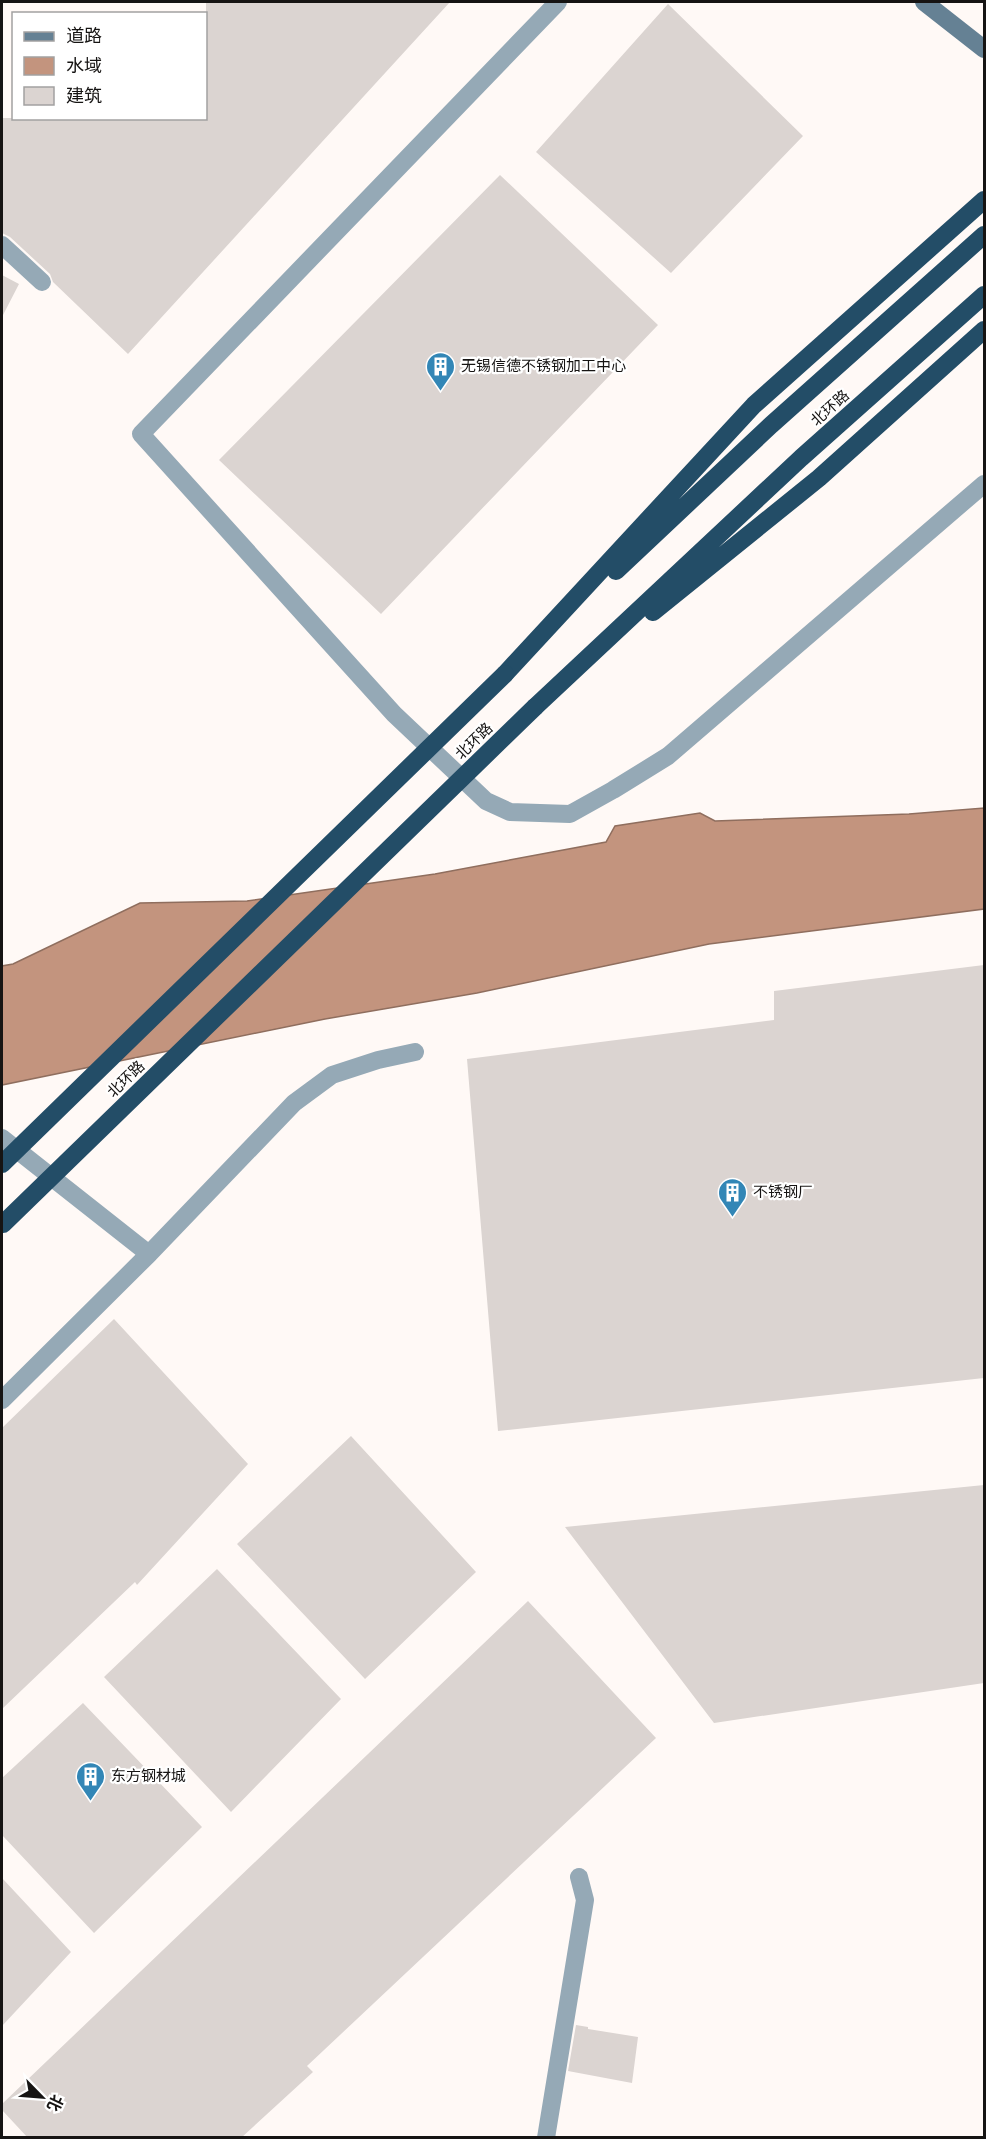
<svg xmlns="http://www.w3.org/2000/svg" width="986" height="2139" font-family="'Fira Sans','Noto Sans SC',sans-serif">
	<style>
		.water { fill: #c3947e; stroke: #8f6e5e; stroke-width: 1.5 }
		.building { fill: #dbd4d1 }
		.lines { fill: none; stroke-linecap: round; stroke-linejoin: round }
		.street { stroke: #95a9b6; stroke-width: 18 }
		.secondary { stroke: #658194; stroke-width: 18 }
		.highway { stroke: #234d67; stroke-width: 18 }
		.highway-bridge { stroke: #234d67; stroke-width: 18 }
		.labels { text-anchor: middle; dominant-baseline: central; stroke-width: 4.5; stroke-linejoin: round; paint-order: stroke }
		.poi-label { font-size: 15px; fill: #161413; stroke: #fff; text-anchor: start }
		.street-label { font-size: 15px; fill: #161413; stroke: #fff }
	</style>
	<rect width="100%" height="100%" fill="#fff9f6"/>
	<path class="water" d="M 984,808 L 984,909 L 709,944 L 477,993 L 325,1019 L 2,1085 L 2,966 L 13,964 L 140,903 L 247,901 L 435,874 L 606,842 L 615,826 L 700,813 L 715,821 L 909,814 Z"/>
	<path class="building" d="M 206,2 L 450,2 L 128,354 L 53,282 L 50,274 L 10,237 L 2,233 L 2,118 L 206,118 Z
		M 668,4 L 803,136 L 671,273 L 536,152 Z
		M 500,175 L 658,325 L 381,614 L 219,460 Z
		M 2,275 L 19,284 L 2,317 Z
		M 984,965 L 984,1378 L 498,1431 L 467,1059 L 774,1020 L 774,991 Z
		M 114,1319 L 248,1464 L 137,1585 L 135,1582 L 2,1709 L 2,1428 Z
		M 351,1436 L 476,1572 L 365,1679 L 237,1544 Z
		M 984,1485 L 984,1683 L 714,1723 L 565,1527 Z
		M 217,1569 L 341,1699 L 231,1812 L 104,1677 Z
		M 528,1601 L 656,1738 L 307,2066 L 313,2072 L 241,2138 L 28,2138 L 2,2110 L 2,2104 Z
		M 83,1703 L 202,1827 L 94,1933 L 2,1835 L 2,1778 Z
		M 2,1878 L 71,1952 L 2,2026 Z
		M 576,2025 L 588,2027 L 588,2029 L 638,2037 L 632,2083 L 568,2071 Z"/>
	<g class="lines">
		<path class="street" d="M 558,2 L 141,434 L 394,714 L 486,801 L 510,812 L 570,814 L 613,790 L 668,756 L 984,484
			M 2,245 L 42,282
			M 2,1138 L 149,1254
			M 2,1400 L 149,1254 L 294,1103 L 332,1075 L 378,1060 L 415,1052
			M 546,2138 L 585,1900 L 579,1877"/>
		<path class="secondary" d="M 924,2 L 984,49"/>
		<path class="highway" d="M 616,571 L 771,425 L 984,235
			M 653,612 L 819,478 L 984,330
			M 505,674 L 754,405 L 984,200
			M 535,707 L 801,458 L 984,295"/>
		<path class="highway-bridge" d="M 2,1164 L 505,674
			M 3,1224 L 535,707"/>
	</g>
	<defs>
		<symbol id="building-pin" viewBox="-11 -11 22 30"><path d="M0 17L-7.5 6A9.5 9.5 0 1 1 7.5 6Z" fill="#3286b6" stroke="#fff"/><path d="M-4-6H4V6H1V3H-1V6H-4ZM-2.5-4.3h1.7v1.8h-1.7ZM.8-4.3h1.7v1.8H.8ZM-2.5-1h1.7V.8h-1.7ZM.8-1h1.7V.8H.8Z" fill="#fff"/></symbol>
	</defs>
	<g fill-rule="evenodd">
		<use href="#building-pin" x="424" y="350" width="33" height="45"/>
		<use href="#building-pin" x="716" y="1176" width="33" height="45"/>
		<use href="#building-pin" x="74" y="1760" width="33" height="45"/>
	</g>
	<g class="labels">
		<g class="poi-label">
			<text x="461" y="366">无锡信德不锈钢加工中心</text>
			<text x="753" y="1192">不锈钢厂</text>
			<text x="111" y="1776">东方钢材城</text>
		</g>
		<g class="street-label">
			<text transform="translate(830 408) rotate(-42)">北环路</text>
			<text transform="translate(474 741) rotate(-44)">北环路</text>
			<text transform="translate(126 1079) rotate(-44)">北环路</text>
		</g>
	</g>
	<rect width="986" height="2139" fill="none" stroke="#161413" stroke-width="6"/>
	<rect x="12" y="12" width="195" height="108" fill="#ffffff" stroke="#a2a1a1" stroke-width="1.5"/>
	<rect x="24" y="32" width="30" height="9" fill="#658194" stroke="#a2a1a1" stroke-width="1.5"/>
	<text x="66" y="42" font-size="18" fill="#161413">道路</text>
	<rect x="24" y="57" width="30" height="18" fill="#c3947e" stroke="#a2a1a1" stroke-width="1.5"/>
	<text x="66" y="72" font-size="18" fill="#161413">水域</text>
	<rect x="24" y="87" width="30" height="18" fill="#dbd4d1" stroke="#a2a1a1" stroke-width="1.5"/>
	<text x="66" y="102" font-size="18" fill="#161413">建筑</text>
	<g transform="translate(42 2097) rotate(115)" stroke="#ffffff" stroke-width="4.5" paint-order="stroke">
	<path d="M0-4.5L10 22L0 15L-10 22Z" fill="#161413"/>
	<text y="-9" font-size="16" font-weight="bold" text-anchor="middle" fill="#161413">北</text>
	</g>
</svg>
